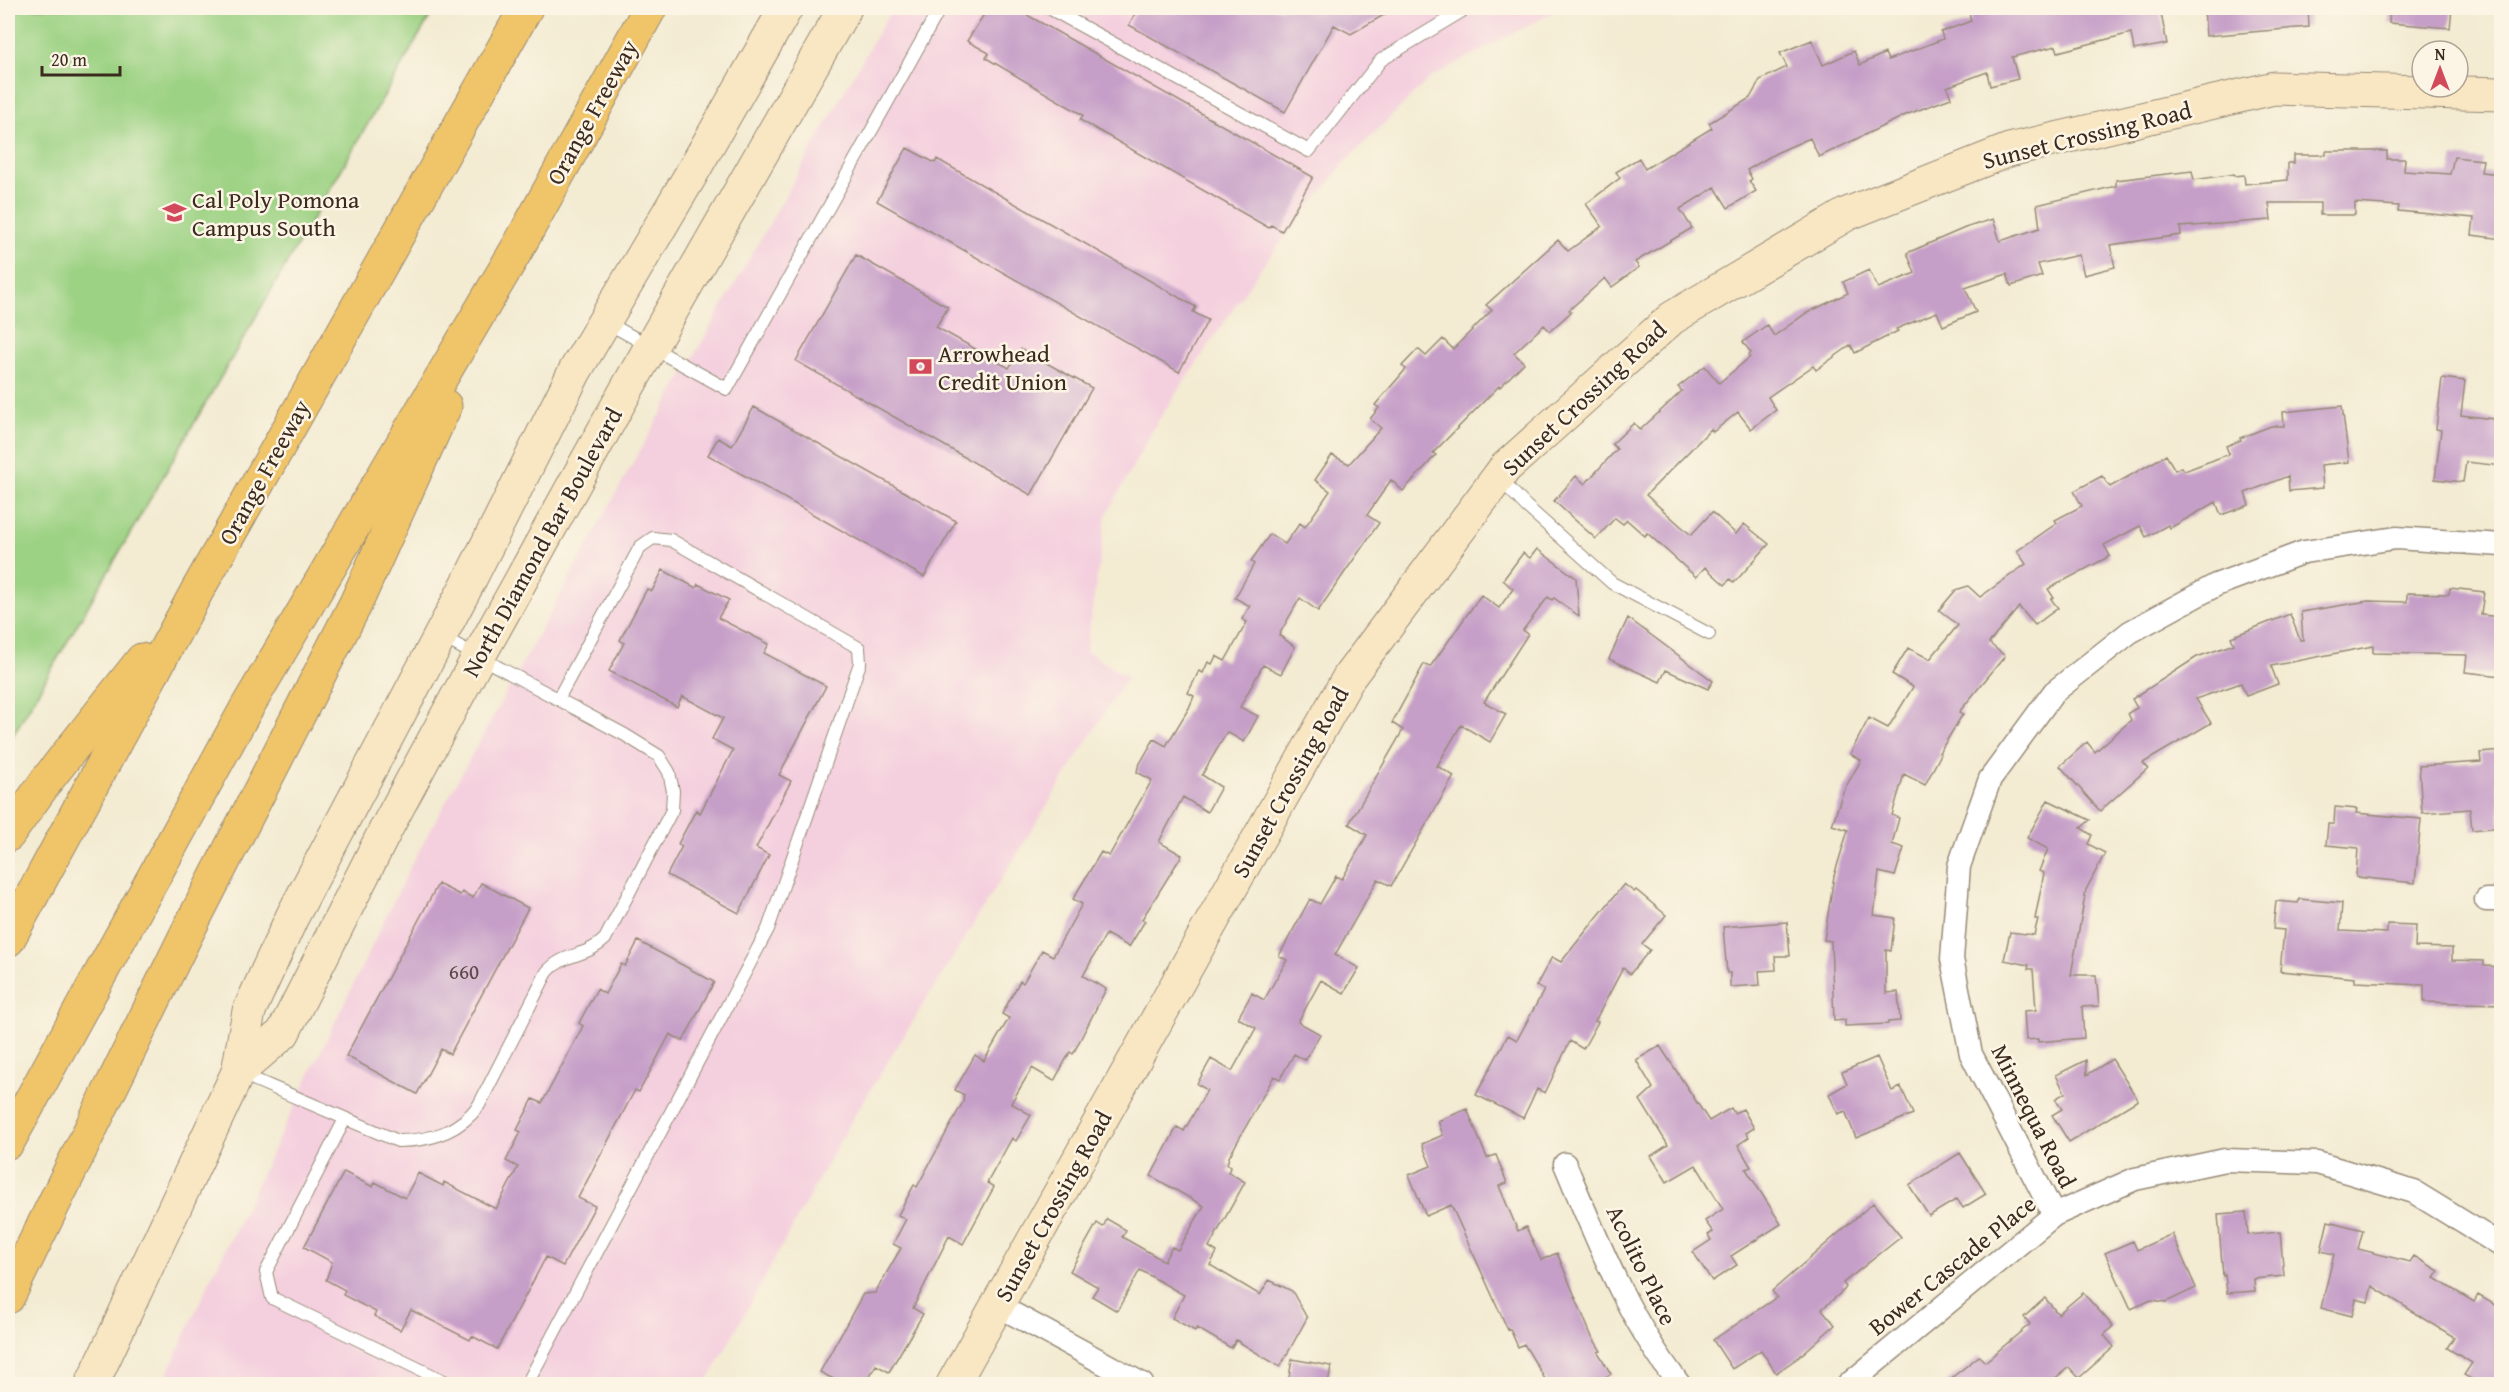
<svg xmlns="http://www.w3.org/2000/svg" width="2509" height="1392" font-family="'Gentium Book Plus',serif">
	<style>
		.built { fill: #f4cfde }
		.green { fill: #9cd283; stroke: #6c7e50; stroke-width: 1.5 }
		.building { fill: #c69fc8 }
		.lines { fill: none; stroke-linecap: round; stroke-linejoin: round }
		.lane-casing { stroke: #978a78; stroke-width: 14 }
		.street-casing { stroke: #978a78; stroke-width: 25 }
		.secondary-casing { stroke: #978a78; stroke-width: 35 }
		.highway-casing { stroke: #978a78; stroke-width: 35 }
		.lane { stroke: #fff; stroke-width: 12 }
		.street { stroke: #fff; stroke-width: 22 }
		.secondary { stroke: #f9e7c3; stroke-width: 33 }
		.highway { stroke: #f0c469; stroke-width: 33 }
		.labels { text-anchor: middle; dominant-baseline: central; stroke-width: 5; stroke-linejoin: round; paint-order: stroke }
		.number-label { font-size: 21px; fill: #5e4748 }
		.street-label { font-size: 24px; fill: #3b2a1e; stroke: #fcf5e5 }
		.poi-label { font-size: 24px; fill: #3b2a1e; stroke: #fcf5e5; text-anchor: start }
	</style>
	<rect width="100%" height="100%" fill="#fcf5e5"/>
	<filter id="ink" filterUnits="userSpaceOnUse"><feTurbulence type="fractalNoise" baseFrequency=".0167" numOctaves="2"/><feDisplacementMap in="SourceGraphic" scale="12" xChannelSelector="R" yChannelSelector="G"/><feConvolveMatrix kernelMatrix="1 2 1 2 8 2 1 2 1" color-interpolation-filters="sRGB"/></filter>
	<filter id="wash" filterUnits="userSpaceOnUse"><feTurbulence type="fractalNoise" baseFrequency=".008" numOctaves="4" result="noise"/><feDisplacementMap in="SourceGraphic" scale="24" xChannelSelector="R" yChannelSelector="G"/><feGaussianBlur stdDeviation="1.35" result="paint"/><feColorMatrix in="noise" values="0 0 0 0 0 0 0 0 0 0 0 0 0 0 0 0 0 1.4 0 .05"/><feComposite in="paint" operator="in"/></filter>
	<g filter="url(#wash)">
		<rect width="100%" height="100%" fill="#f3ebd2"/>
		<path class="built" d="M 892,8 L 1561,8 L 1431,77 L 1347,160 L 1260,269 L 1157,422 L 1106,516 L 1086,651 L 1127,677 L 849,1124 L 706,1384 L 163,1384 L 206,1289 L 410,867 L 629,470 Z"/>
		<path class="green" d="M 8,8 L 435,8 L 8,744 Z"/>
		<g id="blocks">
			<path class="building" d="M 988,8 L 1015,8 L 1313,177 L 1282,231 L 1271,225 L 1269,228 L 1080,120 L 1083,115 L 986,58 L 989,53 L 967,41 Z
				M 1138,8 L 1396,8 L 1351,34 L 1334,25 L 1285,112 L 1129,25 Z
				M 1968,8 L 2160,8 L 2167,44 L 2134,50 L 2131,33 L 2058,52 L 2056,46 L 2012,57 L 2018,79 L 1990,86 L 1987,72 L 1947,87 L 1951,98 L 1908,114 L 1819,157 L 1810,138 L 1776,153 L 1747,170 L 1752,179 L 1749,181 L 1756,191 L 1728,208 L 1715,187 L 1680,209 L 1692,228 L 1635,262 L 1639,267 L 1612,287 L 1605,278 L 1569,310 L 1571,312 L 1550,331 L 1544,325 L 1514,353 L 1524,363 L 1500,387 L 1499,386 L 1433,453 L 1436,455 L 1403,491 L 1391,480 L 1367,515 L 1379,523 L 1318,611 L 1300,598 L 1279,635 L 1295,647 L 1281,674 L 1263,665 L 1240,707 L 1258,716 L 1244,742 L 1227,732 L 1202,775 L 1221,787 L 1207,812 L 1183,797 L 1159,842 L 1182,855 L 1142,919 L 1145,921 L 1129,947 L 1106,934 L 1083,976 L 1106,989 L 1073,1054 L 1070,1052 L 1054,1081 L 1032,1068 L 1011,1103 L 1031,1115 L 1016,1141 L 1012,1138 L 987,1183 L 994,1187 L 963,1244 L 949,1236 L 913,1308 L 923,1314 L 889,1372 L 876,1365 L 865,1384 L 843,1384 L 820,1372 L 863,1294 L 875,1293 L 901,1248 L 893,1244 L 906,1219 L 898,1215 L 914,1185 L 917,1187 L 964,1100 L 963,1099 L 964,1095 L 955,1090 L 975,1055 L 984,1061 L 1009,1018 L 1002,1014 L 1020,981 L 1023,983 L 1042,950 L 1053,956 L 1082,904 L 1073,899 L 1101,852 L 1109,856 L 1152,780 L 1137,772 L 1138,767 L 1154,739 L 1166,746 L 1189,708 L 1194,696 L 1188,693 L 1199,671 L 1203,673 L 1208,662 L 1212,664 L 1216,656 L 1225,661 L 1247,622 L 1242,619 L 1250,606 L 1235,598 L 1254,564 L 1251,561 L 1270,534 L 1285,544 L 1300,523 L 1305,527 L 1330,491 L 1315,480 L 1332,455 L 1349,464 L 1381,428 L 1370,419 L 1379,408 L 1375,405 L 1406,369 L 1402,366 L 1418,349 L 1426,356 L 1443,339 L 1453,349 L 1492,310 L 1486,305 L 1558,240 L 1568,251 L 1602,226 L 1586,204 L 1620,178 L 1616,172 L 1639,158 L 1645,169 L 1712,128 L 1709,123 L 1750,98 L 1760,80 L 1787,67 L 1780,53 L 1812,40 L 1823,65 L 1854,51 L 1860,65 L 1885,53 L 1888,60 L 1943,39 L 1941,32 L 1971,21 Z
				M 2204,8 L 2308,8 L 2309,27 L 2206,36 Z
				M 2390,8 L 2452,8 L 2450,28 L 2389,23 Z
				M 907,148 L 935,163 L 937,159 L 1196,307 L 1193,312 L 1208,320 L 1179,372 L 877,201 Z
				M 2326,151 L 2387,151 L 2387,159 L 2405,159 L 2404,171 L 2450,174 L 2454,157 L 2483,160 L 2481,172 L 2502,174 L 2502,239 L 2472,235 L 2474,218 L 2398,211 L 2399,206 L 2355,203 L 2355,215 L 2320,215 L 2320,203 L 2269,203 L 2271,220 L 2180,227 L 2181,235 L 2110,245 L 2115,267 L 2084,275 L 2079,255 L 2038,264 L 2042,276 L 2011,286 L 2007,274 L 1965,288 L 1976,312 L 1943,326 L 1937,312 L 1896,329 L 1898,331 L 1855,353 L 1851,345 L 1816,370 L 1813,366 L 1768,397 L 1776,410 L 1751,429 L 1738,412 L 1713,432 L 1711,429 L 1646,495 L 1691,535 L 1712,512 L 1736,534 L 1744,524 L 1769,544 L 1734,583 L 1730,579 L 1725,585 L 1705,567 L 1696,577 L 1647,533 L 1645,536 L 1627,520 L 1623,524 L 1615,518 L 1596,539 L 1554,501 L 1576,476 L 1585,484 L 1617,449 L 1612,444 L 1634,423 L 1640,430 L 1682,391 L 1678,387 L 1705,366 L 1719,383 L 1750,357 L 1749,355 L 1751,353 L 1743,342 L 1767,325 L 1774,336 L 1805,314 L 1848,293 L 1843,282 L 1869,270 L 1878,288 L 1915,273 L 1907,253 L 1965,228 L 1993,219 L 2000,241 L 2040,228 L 2037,205 L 2116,186 L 2116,180 L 2192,171 L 2194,180 L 2234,174 L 2234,176 L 2244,175 L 2245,184 L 2288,180 L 2288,163 L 2294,163 L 2294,155 L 2326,155 Z
				M 856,255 L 948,307 L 936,327 L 1009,368 L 1021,349 L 1092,388 L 1031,495 L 796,361 Z
				M 2442,378 L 2465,381 L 2461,415 L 2502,420 L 2502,466 L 2466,462 L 2463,482 L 2435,479 L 2441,430 L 2436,429 Z
				M 2342,406 L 2349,462 L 2321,465 L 2323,488 L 2289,491 L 2288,476 L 2245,493 L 2249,505 L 2221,515 L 2216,502 L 2170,528 L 2168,525 L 2146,537 L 2140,526 L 2104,545 L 2110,556 L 2048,589 L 2054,598 L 2051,599 L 2058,608 L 2035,625 L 2019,607 L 1989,643 L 2005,656 L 1959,712 L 1963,714 L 1939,753 L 1941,754 L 1925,785 L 1904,774 L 1892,815 L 1899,818 L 1892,844 L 1904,848 L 1895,876 L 1879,872 L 1874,915 L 1895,918 L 1891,951 L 1886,950 L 1886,993 L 1898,992 L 1900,1021 L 1888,1022 L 1888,1024 L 1845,1026 L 1845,1020 L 1834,1021 L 1831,941 L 1824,940 L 1834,876 L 1848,830 L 1832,825 L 1843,792 L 1861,760 L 1850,754 L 1869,718 L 1888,728 L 1913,687 L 1892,674 L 1908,648 L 1930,659 L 1958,625 L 1939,610 L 1956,590 L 1968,586 L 1980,597 L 2026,564 L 2017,551 L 2057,523 L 2055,520 L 2082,506 L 2074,491 L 2102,476 L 2110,487 L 2166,455 L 2175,470 L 2181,467 L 2183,470 L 2187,470 L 2229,454 L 2226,446 L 2241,440 L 2240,438 L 2271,426 L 2284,426 L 2283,412 Z
				M 754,407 L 956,521 L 924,577 L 708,455 L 718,438 L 732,446 Z
				M 1537,549 L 1576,578 L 1579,616 L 1554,598 L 1552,600 L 1548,597 L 1523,630 L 1528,634 L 1484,702 L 1506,714 L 1490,742 L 1461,725 L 1437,766 L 1454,776 L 1391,886 L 1378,879 L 1335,955 L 1359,968 L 1344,993 L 1321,980 L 1298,1022 L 1320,1034 L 1305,1060 L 1294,1054 L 1280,1079 L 1274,1076 L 1229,1157 L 1227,1164 L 1231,1166 L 1228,1172 L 1245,1182 L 1209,1247 L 1217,1252 L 1210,1265 L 1260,1295 L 1269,1280 L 1292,1291 L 1307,1318 L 1280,1367 L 1236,1340 L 1231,1348 L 1197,1328 L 1195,1331 L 1172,1318 L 1184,1295 L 1140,1270 L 1117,1311 L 1092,1296 L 1098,1287 L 1070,1271 L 1097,1223 L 1103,1227 L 1107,1219 L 1126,1230 L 1122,1237 L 1164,1261 L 1172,1247 L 1178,1250 L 1204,1206 L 1151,1176 L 1177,1127 L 1184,1131 L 1207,1090 L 1197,1084 L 1211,1059 L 1232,1071 L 1256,1028 L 1238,1018 L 1252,993 L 1264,1000 L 1287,960 L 1279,956 L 1310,899 L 1320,904 L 1336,876 L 1342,879 L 1367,835 L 1349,824 L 1403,730 L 1392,723 L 1424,664 L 1430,667 L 1481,595 L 1499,608 L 1513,589 L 1503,580 L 1523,553 L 1530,558 Z
				M 663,570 L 696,588 L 698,584 L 729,600 L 718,618 L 769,644 L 764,653 L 826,686 L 779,775 L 791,781 L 756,848 L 769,855 L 739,913 L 667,875 L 682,846 L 678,844 L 696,810 L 700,813 L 733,750 L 712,739 L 723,718 L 682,696 L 677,707 L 609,671 L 624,643 L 620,640 L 647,589 L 652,591 Z
				M 2450,588 L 2484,592 L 2481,615 L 2502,617 L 2502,676 L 2465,672 L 2467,655 L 2373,653 L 2373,646 L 2271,666 L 2278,684 L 2246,696 L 2241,683 L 2196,699 L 2211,723 L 2143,763 L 2148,768 L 2100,811 L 2060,766 L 2087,742 L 2095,752 L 2131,720 L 2128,713 L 2137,708 L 2132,699 L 2197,657 L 2234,644 L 2231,637 L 2290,614 L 2300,640 L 2303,640 L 2301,612 L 2368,601 L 2407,602 L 2407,593 L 2449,594 Z
				M 1628,618 L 1713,681 L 1708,689 L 1666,670 L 1660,682 L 1609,659 Z
				M 2502,751 L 2502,774 L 2497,775 L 2501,827 L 2472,830 L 2470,809 L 2422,813 L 2419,766 L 2481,762 L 2480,753 Z
				M 2048,800 L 2090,820 L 2081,828 L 2092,835 L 2088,844 L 2105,853 L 2086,890 L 2071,975 L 2096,975 L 2099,1006 L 2082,1007 L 2084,1038 L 2038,1042 L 2038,1039 L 2026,1040 L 2024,1011 L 2036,1010 L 2033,969 L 2028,969 L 2029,965 L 2004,960 L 2010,932 L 2034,935 L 2038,919 L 2035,919 L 2044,873 L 2039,871 L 2048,849 L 2027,838 Z
				M 2335,807 L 2357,809 L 2356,813 L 2421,819 L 2415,883 L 2356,877 L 2358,848 L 2326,845 L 2328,824 L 2334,824 Z
				M 481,883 L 528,908 L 450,1054 L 441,1049 L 417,1094 L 346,1056 L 438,884 L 460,895 L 462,892 L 473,898 Z
				M 1624,884 L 1634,892 L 1636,890 L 1666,915 L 1642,944 L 1650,950 L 1630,974 L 1623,968 L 1595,1021 L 1598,1022 L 1583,1049 L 1570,1041 L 1545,1093 L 1537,1089 L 1523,1118 L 1476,1095 L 1508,1035 L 1517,1040 L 1544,990 L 1536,986 L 1552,957 L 1561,962 Z
				M 2299,899 L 2342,903 L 2340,931 L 2387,933 L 2387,924 L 2416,925 L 2415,947 L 2452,948 L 2452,960 L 2484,961 L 2484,966 L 2502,967 L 2502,1004 L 2424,1002 L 2424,985 L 2355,982 L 2355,978 L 2280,971 L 2284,930 L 2273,929 L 2276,901 L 2298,903 Z
				M 1787,922 L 1790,956 L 1775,956 L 1776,970 L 1759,971 L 1760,985 L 1730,987 L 1730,973 L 1727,973 L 1723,927 Z
				M 638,941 L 714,982 L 683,1041 L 670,1034 L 639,1092 L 635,1090 L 578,1198 L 595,1206 L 563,1266 L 546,1257 L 497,1349 L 472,1336 L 470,1340 L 411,1310 L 400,1330 L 374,1316 L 376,1312 L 343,1295 L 345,1290 L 326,1280 L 332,1262 L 304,1247 L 344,1172 L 373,1187 L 375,1182 L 405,1198 L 418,1173 L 443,1186 L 444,1182 L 496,1209 L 518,1167 L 506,1161 L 521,1132 L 517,1130 L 533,1099 L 542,1103 L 583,1026 L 579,1023 L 597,989 L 605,994 L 621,964 L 625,966 Z
				M 1660,1046 L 1709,1121 L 1731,1108 L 1734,1113 L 1743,1109 L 1754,1128 L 1746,1133 L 1749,1137 L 1738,1145 L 1751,1167 L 1746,1169 L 1781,1224 L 1731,1256 L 1737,1265 L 1712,1281 L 1693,1252 L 1711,1240 L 1708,1235 L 1713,1232 L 1705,1221 L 1723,1209 L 1696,1165 L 1667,1182 L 1651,1156 L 1668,1145 L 1640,1100 L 1653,1088 L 1636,1060 Z
				M 1877,1057 L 1892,1091 L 1901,1087 L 1913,1114 L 1856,1138 L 1845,1111 L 1838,1114 L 1829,1094 L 1847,1084 L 1842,1072 Z
				M 2112,1059 L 2138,1100 L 2069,1142 L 2052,1115 L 2062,1109 L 2055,1099 L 2065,1093 L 2056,1075 L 2086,1060 L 2087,1075 Z
				M 1467,1109 L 1487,1158 L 1496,1155 L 1507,1183 L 1499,1186 L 1518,1231 L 1526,1227 L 1541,1260 L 1557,1253 L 1591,1335 L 1601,1351 L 1598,1352 L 1611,1374 L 1594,1384 L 1548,1384 L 1524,1344 L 1518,1347 L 1510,1329 L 1508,1330 L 1451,1205 L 1426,1216 L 1409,1175 L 1431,1166 L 1422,1144 L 1443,1135 L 1438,1121 Z
				M 1960,1153 L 1986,1194 L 1963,1208 L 1957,1199 L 1929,1216 L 1909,1185 Z
				M 1873,1203 L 1901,1237 L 1843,1283 L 1846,1287 L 1844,1290 L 1822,1309 L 1835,1325 L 1799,1357 L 1776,1373 L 1761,1350 L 1732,1369 L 1713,1340 L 1777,1297 L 1772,1291 Z
				M 2246,1212 L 2248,1235 L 2280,1232 L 2284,1276 L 2254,1279 L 2255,1291 L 2227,1293 L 2225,1275 L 2223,1276 L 2218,1214 Z
				M 2328,1221 L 2363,1230 L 2358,1249 L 2410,1262 L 2414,1256 L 2439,1271 L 2434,1278 L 2474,1302 L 2478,1295 L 2502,1309 L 2502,1384 L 2480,1384 L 2464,1375 L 2472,1363 L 2447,1348 L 2454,1337 L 2372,1286 L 2368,1302 L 2356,1299 L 2352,1316 L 2321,1308 L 2334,1254 L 2321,1251 Z
				M 2172,1234 L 2196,1288 L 2166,1302 L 2151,1300 L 2131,1309 L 2105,1253 L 2133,1241 L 2137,1250 Z
				M 2083,1293 L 2113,1326 L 2104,1335 L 2114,1347 L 2079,1378 L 2069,1367 L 2048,1384 L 1944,1384 L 1979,1356 L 1985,1362 L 2030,1324 L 2024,1317 L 2045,1298 L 2058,1314 Z
				M 1292,1359 L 1331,1366 L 1328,1384 L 1288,1384 Z"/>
		</g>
	</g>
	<g filter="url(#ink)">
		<use href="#blocks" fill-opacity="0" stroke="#978a78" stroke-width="1.5"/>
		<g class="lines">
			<defs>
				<path id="lane" d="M 1049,8 L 1309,151 L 1381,60 L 1467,8
					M 604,321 L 727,389 L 940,8
					M 1499,478 L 1526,506 L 1612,583 L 1709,634
					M 239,1073 L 398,1141 C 431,1141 459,1132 479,1105 L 547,972 C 564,952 586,958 605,939 L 672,810 L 673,791 L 669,772 L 659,756 L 625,735 L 440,636
					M 345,1119 L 266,1272 L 272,1298 L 450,1384
					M 527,1384 L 768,929 L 860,663 L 859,648 L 671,540 L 653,538 L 640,547 L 558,699"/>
				<path id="street" d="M 2486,900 L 2502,900
					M 1565,1164 C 1598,1242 1627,1317 1679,1384
					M 2054,1215 L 1971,1054 L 1952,959 L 1959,866 L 1990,779 L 2054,692 L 2130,632 L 2216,585 L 2304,552 L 2396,538 L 2502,545
					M 997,1305 L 1142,1384
					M 1849,1384 L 2054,1215 L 2135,1179 L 2225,1160 L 2317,1163 L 2414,1192 L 2502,1246"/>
				<path id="secondary" d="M 238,1072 L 283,1033 L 386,829 L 479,656 L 629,385 L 845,8
					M 92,1384 L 238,1072 L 249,1011 L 292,917 L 467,585 L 575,371 L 689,178 L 786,8
					M 953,1384 L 1349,677 L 1505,468 L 1672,318 L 1847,214 L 2009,150 L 2274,88 L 2502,94"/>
				<path id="highway" d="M 8,835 L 47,780 L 142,660
					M 8,940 L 197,591 L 526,8
					M 8,1142 L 246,709 L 517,249 L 650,8
					M 8,1297 L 187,933 L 356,603 L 445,406"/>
			</defs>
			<use href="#lane" class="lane-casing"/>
			<use href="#street" class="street-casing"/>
			<use href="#secondary" class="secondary-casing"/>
			<use href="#highway" class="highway-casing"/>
			<use href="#lane" class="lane"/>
			<use href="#street" class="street"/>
			<use href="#secondary" class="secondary"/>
			<use href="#highway" class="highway"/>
		</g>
	</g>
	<defs>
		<symbol id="university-bare" viewBox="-9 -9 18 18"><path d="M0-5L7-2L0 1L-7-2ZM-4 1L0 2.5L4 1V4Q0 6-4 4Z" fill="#d1495b" stroke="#fcf5e5" stroke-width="2.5" paint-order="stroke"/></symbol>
		<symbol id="bank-bare" viewBox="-9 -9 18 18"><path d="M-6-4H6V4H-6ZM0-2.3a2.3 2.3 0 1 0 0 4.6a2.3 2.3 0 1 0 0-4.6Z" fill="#d1495b" stroke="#fcf5e5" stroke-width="2.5" paint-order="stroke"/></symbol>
	</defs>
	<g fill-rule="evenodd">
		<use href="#university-bare" x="158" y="196" width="33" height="33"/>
		<use href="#bank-bare" x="904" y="350" width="33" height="33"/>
	</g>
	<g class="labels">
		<g class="number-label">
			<text x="464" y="971">660</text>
		</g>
		<g class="street-label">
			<text transform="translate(592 112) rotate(-61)">Orange Freeway</text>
			<text transform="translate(2087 135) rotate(-14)">Sunset Crossing Road</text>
			<text transform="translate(1584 398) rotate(-43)">Sunset Crossing Road</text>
			<text transform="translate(264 472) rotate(-61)">Orange Freeway</text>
			<text transform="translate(542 542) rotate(-61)">North Diamond Bar Boulevard</text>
			<text transform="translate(1290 782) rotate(-61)">Sunset Crossing Road</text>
			<text transform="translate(2034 1116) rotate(63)">Minnequa Road</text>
			<text transform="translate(1053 1206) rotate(-61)">Sunset Crossing Road</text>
			<text transform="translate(1642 1265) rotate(64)">Acolito Place</text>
			<text transform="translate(1952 1265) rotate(-39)">Bower Cascade Place</text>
		</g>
		<g class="poi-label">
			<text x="192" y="199">Cal Poly Pomona<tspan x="192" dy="28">Campus South</tspan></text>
			<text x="938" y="353">Arrowhead<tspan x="938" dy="28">Credit Union</tspan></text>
		</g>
	</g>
	<rect width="2509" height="1392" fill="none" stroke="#fcf5e5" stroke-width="30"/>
	<g transform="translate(2440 69)"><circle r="28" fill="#fcf5e5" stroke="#afa495" stroke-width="1.5"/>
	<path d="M0-4.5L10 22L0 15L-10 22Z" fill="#d1495b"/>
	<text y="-9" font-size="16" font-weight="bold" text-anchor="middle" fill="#3b2a1e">N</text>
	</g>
	<path d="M42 66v9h78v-9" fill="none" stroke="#3b2a1e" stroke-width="3"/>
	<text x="51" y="66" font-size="18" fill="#3b2a1e" stroke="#fcf5e5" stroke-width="4.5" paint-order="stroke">20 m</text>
</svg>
